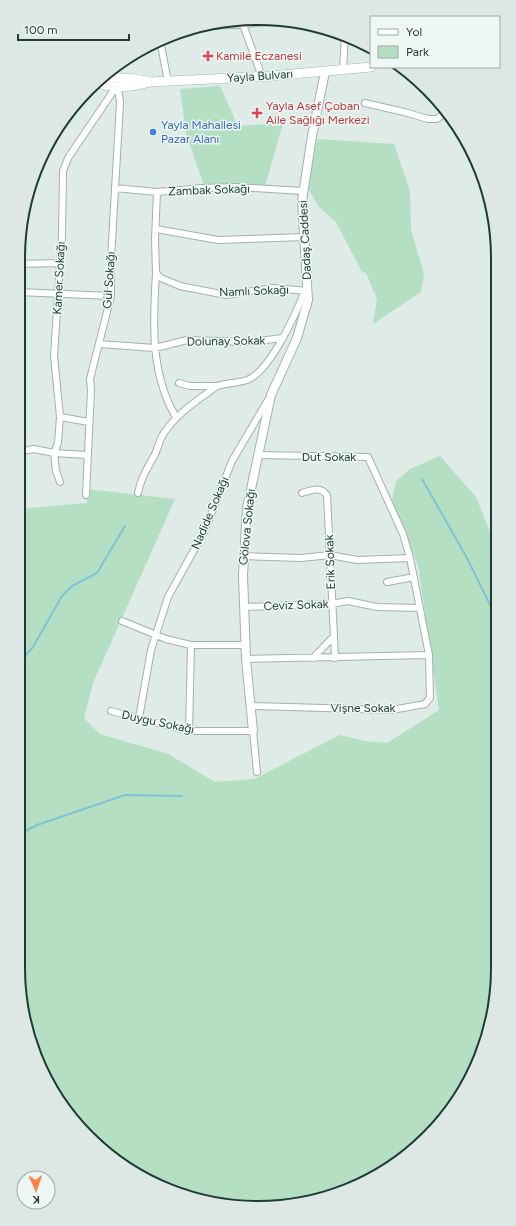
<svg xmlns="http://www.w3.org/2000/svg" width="516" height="1226" font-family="Figtree,sans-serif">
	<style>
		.green { fill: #b4dfc2 }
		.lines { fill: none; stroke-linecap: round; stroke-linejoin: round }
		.stream { stroke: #7fc3d6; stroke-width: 2 }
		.minor-casing { stroke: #a1b3ae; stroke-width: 8 }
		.tertiary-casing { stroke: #a1b3ae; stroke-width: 10 }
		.secondary-casing { stroke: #9cb8af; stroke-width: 10 }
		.minor { stroke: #fff; stroke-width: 6 }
		.tertiary { stroke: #fff; stroke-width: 8 }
		.secondary { stroke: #fff; stroke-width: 9 }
		.health-dot { fill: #e0444e; stroke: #eef7f3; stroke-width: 1.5 }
		.shop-dot { fill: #3f7fe0; stroke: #eef7f3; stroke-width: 1.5 }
		.labels { text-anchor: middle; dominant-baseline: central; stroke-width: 3; stroke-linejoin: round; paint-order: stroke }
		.health-label { font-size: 12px; fill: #be3a42; stroke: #eef7f3; text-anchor: start }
		.street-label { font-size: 12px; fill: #1e3c36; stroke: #eef7f3 }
		.shop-label { font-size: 12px; fill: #366cbe; stroke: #eef7f3; text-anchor: start }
		.rim { fill: none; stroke: #1e3c36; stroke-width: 2 }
	</style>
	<rect width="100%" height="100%" fill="#deebe6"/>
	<path class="green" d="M 220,86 L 238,126 L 283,123 L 265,186 L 204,186 L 186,133 L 180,89 Z
		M 317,139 L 394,144 L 410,191 L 411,230 L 424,274 L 421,292 L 373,324 L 377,299 L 366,273 L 362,272 L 336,222 L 319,207 L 308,188 Z
		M 440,456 L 476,497 L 497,549 L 498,968 L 485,1045 L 448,1114 L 391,1168 L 305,1203 L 226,1206 L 138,1176 L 77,1126 L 31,1045 L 18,968 L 18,509 L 87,503 L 87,489 L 175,499 L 93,683 L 84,718 L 100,734 L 168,754 L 215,782 L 254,779 L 340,735 L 364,741 L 387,743 L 439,710 L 418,565 L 391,505 L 396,481 L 410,469 Z"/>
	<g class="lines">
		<path class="stream" d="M 422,479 L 467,558 L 497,619
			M 18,664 L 33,647 L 62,596 L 72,586 L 97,573 L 125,526
			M 18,707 C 22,742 23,778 18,812
			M 18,835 L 37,825 L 125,795 L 182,796"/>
		<defs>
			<path id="minor" d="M 241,19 L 262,77
				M 214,26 L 268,22
				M 160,40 L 168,82
				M 343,70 L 345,35
				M 365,103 L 404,112 L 428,119 L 437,119 L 443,114 L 443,107
				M 115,188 L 157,192 L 202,188 L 236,187 L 303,191
				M 157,192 L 155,239 L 156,273 L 161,278 L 180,286 L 226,295 L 273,288 L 308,291
				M 156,229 L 218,240 L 305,237
				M 18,264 L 60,263
				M 156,273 C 153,321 150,374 176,417
				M 18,292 L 111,296
				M 99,344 L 155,348 L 187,340 L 250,342 L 283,338
				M 217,386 C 227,383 238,383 247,380 C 270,372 296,313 305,291
				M 60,417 L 89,422
				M 18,452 L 34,449 L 54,453 L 87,455
				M 60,482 L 56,471 L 54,453 L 58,443 L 60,417 L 54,356 L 62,235 L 63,171 L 68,158 L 116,87 L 119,94 L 120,103 L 111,259 L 111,296 L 90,379 L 91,390 L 86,495
				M 138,493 C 141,478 147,469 154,456 C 158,449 159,440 164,433 C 177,413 198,400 217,386 L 190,386 L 179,383
				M 302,493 C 312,490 320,486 327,495 L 335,658
				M 243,556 L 301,558 L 330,555 L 357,560 L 410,558
				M 387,582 L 414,577
				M 244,607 L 331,604 L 348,601 L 377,607 L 420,608
				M 122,621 L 166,639 L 191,645 L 245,645
				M 313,658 L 334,636
				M 246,659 L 429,655
				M 250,706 L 392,710 L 425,704 L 430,698 L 429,655 L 410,558 L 403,534 L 368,457 L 258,455
				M 111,711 L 189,731 L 253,731 L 257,772
				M 139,718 L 151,650 L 168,597 L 204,532 L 232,461 L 268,400
				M 189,731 L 191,645"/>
			<path id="tertiary" d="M 253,731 L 246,659 L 243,575 L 247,508 L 271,395 L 297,338 L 308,300 L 302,201 L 312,136 L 325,72"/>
			<path id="secondary" d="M 107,77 L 137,79 L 150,82
				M 99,83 C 115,90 133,87 150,82 L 270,76 L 371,67"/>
		</defs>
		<use href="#minor" class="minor-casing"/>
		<use href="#tertiary" class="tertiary-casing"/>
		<use href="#secondary" class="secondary-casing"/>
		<use href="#minor" class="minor"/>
		<use href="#tertiary" class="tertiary"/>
		<use href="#secondary" class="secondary"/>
	</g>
	<g class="health-dot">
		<path d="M206 50h4v4h4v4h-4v4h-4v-4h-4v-4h4z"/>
		<path d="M255 107h4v4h4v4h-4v4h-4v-4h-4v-4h4z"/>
	</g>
	<circle class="shop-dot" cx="153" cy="132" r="4"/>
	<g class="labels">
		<g class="health-label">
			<text x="216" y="56">Kamile Eczanesi</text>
			<text x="266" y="106">Yayla Asef Çoban<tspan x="266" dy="14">Aile Sağlığı Merkezi</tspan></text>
		</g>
		<g class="street-label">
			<text transform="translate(260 76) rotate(-4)">Yayla Bulvarı</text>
			<text transform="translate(209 190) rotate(-2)">Zambak Sokağı</text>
			<text transform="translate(305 240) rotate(-93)">Dadaş Caddesi</text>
			<text transform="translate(59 278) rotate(-87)">Kamer Sokağı</text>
			<text transform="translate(109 280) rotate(-86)">Gül Sokağı</text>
			<text transform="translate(254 291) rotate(-2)">Namlı Sokağı</text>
			<text transform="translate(226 341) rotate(-1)">Dolunay Sokak</text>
			<text x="329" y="457">Dut Sokak</text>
			<text transform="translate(210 513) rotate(-67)">Nadide Sokağı</text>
			<text transform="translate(247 527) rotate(-84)">Gölova Sokağı</text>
			<text transform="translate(330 562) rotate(-92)">Erik Sokak</text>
			<text transform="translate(296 605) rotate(-2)">Ceviz Sokak</text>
			<text x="363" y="708">Vişne Sokak</text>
			<text transform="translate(158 722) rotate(12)">Duygu Sokağı</text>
		</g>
		<g class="shop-label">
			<text x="161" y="125">Yayla Mahallesi<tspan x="161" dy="14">Pazar Alanı</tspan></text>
		</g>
	</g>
	<path d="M0 0H516V1226H0ZM258 25H258A233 233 0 0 1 491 258V968A233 233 0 0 1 258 1201H258A233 233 0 0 1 25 968V258A233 233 0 0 1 258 25Z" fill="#dde8e4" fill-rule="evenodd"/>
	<path class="rim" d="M258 25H258A233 233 0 0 1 491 258V968A233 233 0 0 1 258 1201H258A233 233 0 0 1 25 968V258A233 233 0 0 1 258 25Z"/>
	<rect x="370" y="16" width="130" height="52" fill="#eef7f3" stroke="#9baca7"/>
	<rect x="378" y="29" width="20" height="6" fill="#ffffff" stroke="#9baca7"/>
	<text x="406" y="36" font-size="12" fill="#1e3c36">Yol</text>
	<rect x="378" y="46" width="20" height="12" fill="#b4dfc2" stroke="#9baca7"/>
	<text x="406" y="56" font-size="12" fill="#1e3c36">Park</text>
	<g transform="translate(36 1190) rotate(178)"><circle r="19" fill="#eef7f3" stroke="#9baca7"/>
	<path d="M0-3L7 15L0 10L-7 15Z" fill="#ff8148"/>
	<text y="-6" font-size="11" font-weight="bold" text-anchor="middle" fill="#1e3c36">K</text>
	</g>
	<path d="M18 34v6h111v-6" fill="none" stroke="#1e3c36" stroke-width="2"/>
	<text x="24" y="34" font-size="12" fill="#1e3c36" stroke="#eef7f3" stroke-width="3" paint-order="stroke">100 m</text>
</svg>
